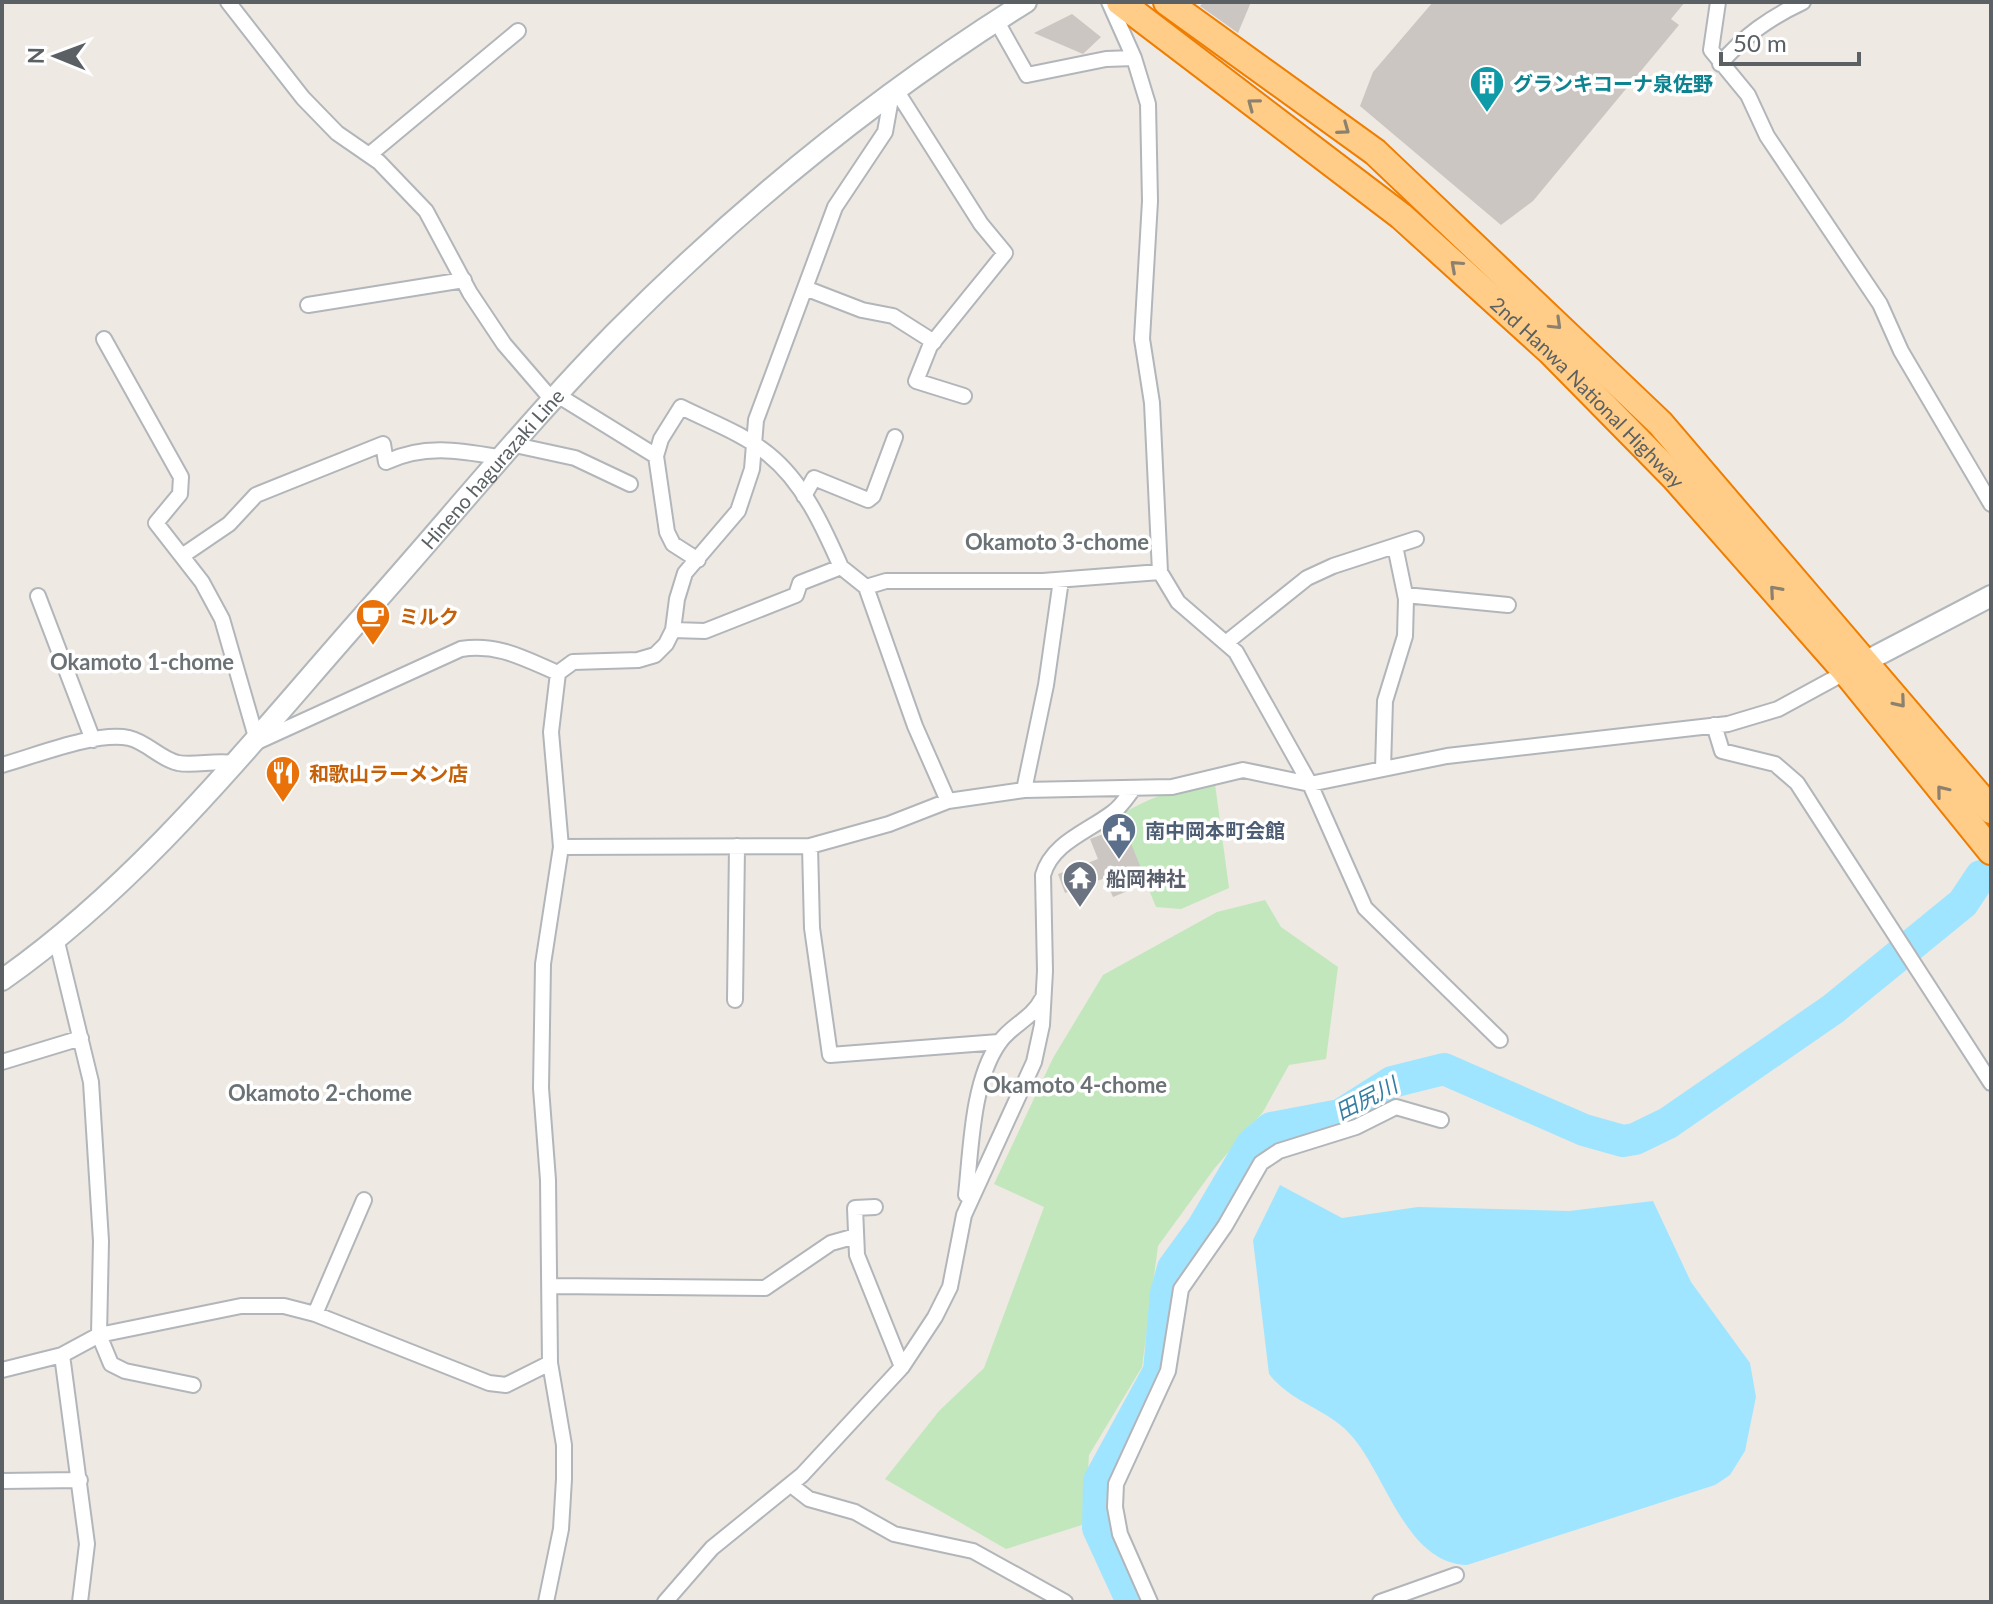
<svg xmlns="http://www.w3.org/2000/svg" width="1993" height="1604" font-family="Lato,'Noto Sans JP',sans-serif">
	<style>
		.green { fill: #c3e7bc }
		.water { fill: #a0e5ff }
		.lines { fill: none; stroke-linecap: round; stroke-linejoin: round }
		.river { stroke: #a0e5ff; stroke-width: 32 }
		.building { fill: #cbc6c1 }
		.street-casing { stroke: #b2b6ba; stroke-width: 18 }
		.secondary-casing { stroke: #b1b7ba; stroke-width: 24 }
		.highway-casing { stroke: #ef7d00; stroke-width: 30 }
		.street { stroke: #fff; stroke-width: 14 }
		.secondary { stroke: #fff; stroke-width: 20 }
		.highway { stroke: #ffcd87; stroke-width: 26 }
		.oneway { stroke: #8c816e }
		.labels { text-anchor: middle; dominant-baseline: central; stroke-width: 7; stroke-linejoin: round; paint-order: stroke }
		.culture-label { font-size: 20px; font-weight: bold; fill: #0d838f; stroke: #fff; text-anchor: start }
		.street-label { font-size: 20px; fill: #5a6063; stroke: #fff }
		.food-label { font-size: 20px; font-weight: bold; fill: #c56008; stroke: #fff; text-anchor: start }
		.service-label { font-size: 20px; font-weight: bold; fill: #4e5e75; stroke: #fff; text-anchor: start }
		.worship-label { font-size: 20px; font-weight: bold; fill: #5b616d; stroke: #fff; text-anchor: start }
		.neighbourhood-label { font-size: 22px; font-weight: bold; fill: #6b7275; stroke: #fff }
		.water-label { font-size: 22px; font-style: italic; fill: #347da3; stroke: #fff }
	</style>
	<rect width="100%" height="100%" fill="#eee9e2"/>
	<path class="green" d="M 1215,784 L 1229,888 L 1181,909 L 1156,907 L 1119,816 C 1151,796 1177,788 1215,784 Z
		M 1265,900 L 1281,927 L 1338,967 L 1326,1059 L 1289,1065 L 1263,1112 L 1214,1169 L 1158,1246 L 1142,1367 L 1089,1455 L 1085,1524 L 1006,1549 L 885,1479 L 939,1411 L 984,1368 L 1044,1207 L 994,1184 L 1053,1058 L 1103,975 L 1217,912 Z"/>
	<path class="water" d="M 1280,1185 L 1342,1218 L 1418,1207 L 1569,1211 L 1653,1201 L 1691,1282 L 1750,1363 L 1756,1397 L 1745,1451 L 1730,1475 L 1715,1485 L 1467,1565 C 1402,1563 1385,1465 1344,1428 C 1320,1407 1289,1400 1269,1374 L 1253,1240 Z"/>
	<g class="lines">
		<path class="river" d="M 1132,1602 L 1098,1528 L 1099,1481 L 1159,1371 L 1166,1293 L 1173,1268 L 1203,1227 L 1252,1144 L 1271,1128 L 1340,1115 L 1392,1082 L 1444,1069 L 1584,1130 L 1623,1141 L 1635,1139 L 1668,1123 L 1833,1009 L 1963,903 L 1981,876"/>
	</g>
	<path class="building" d="M 1204,2 L 1251,2 L 1238,33 L 1200,6 Z
		M 1433,2 L 1685,2 L 1671,19 L 1679,25 L 1533,201 L 1501,225 L 1360,106 L 1373,72 Z
		M 1072,14 L 1101,37 L 1083,54 L 1034,33 Z
		M 1124,826 L 1147,883 L 1113,897 L 1105,878 L 1065,893 L 1058,874 L 1098,859 L 1090,839 Z"/>
	<g class="lines">
		<defs>
			<path id="street" d="M 228,2 L 303,98 L 337,133 L 379,162 L 426,211 L 470,293 L 504,344 L 554,402
				M 1109,2 L 1134,58 L 1148,104 L 1150,201 L 1142,339 L 1152,403 L 1160,572 L 1178,602 L 1236,652 L 1310,784 L 1365,908 L 1500,1040
				M 1718,2 L 1711,50 L 1748,95 L 1767,136 L 1880,304 L 1901,351 L 1991,504
				M 996,20 L 1027,75 L 1106,59 L 1134,58
				M 1720,64 C 1744,36 1769,18 1803,2
				M 896,90 L 981,224 L 1005,253 L 930,346 L 916,381 L 964,396
				M 369,155 L 518,31
				M 805,288 L 862,310 L 893,316 L 934,342
				M 308,305 L 464,280
				M 104,339 L 181,477 L 180,494 L 156,523 L 202,582 L 222,619 L 256,737
				M 559,396 L 656,456
				M 515,445 L 575,458 L 630,484
				M 804,496 L 814,478 L 868,500 L 873,496 L 895,437
				M 182,556 L 229,524 L 256,495 L 383,444 L 386,462 C 425,443 463,451 504,458
				M 698,560 L 673,544 L 667,532 L 656,456 L 661,439 L 681,407 C 709,421 744,434 768,454 C 803,482 823,526 841,567
				M 866,587 L 886,581 L 1043,581 L 1160,572
				M 1405,595 L 1508,605
				M 38,596 L 93,740
				M 673,630 L 705,631 L 796,595 L 800,583 L 841,567 L 866,587 L 915,726 L 948,801
				M 1227,642 L 1307,578 L 1333,566 L 1416,539
				M 1714,725 L 1722,751 L 1775,764 L 1797,783 L 1991,1083
				M 257,742 L 461,649 C 498,643 525,659 558,673
				M 2,765 C 35,756 96,731 129,738 C 147,742 160,759 178,763 C 195,766 215,760 233,763
				M 1383,769 L 1385,701 L 1405,636 L 1406,599 L 1395,546
				M 1024,790 L 1046,685 L 1061,580
				M 810,846 L 812,928 L 830,1055 L 999,1042
				M 561,847 L 810,846 L 889,824 L 948,801 L 1024,790 L 1172,787 L 1243,770 L 1310,784 L 1447,756 L 1728,724 L 1778,709 L 1846,672
				M 57,942 L 91,1082 L 101,1241 L 99,1335 L 62,1355 L 87,1544 L 80,1602
				M 735,1000 L 737,846
				M 2,1062 L 81,1038
				M 966,1195 C 971,1150 972,1081 999,1043 C 1011,1025 1032,1019 1042,999
				M 875,1207 L 855,1208 L 857,1255 L 902,1367
				M 550,1286 L 765,1288 L 831,1243 L 856,1236
				M 315,1314 L 364,1200
				M 2,1370 L 62,1355
				M 193,1385 L 125,1371 L 111,1364 L 99,1335 L 241,1306 L 284,1306 L 315,1314 L 489,1383 L 506,1385 L 550,1363
				M 2,1481 L 80,1480
				M 791,1485 L 809,1499 L 855,1512 L 894,1534 L 973,1551 L 1065,1602
				M 546,1602 L 561,1529 L 564,1479 L 564,1445 L 550,1363 L 548,1180 L 541,1088 L 543,964 L 561,847 L 551,732 L 558,673 L 573,662 L 638,660 L 655,655 L 666,644 L 673,630 L 677,599 L 685,573 L 738,511 L 752,469 L 756,420 L 835,207 L 885,132 L 892,93
				M 665,1602 L 712,1548 L 802,1475 L 902,1367 L 935,1317 L 950,1287 L 964,1215 L 1034,1062 L 1042,1025 L 1045,971 L 1043,875 C 1052,843 1087,832 1112,813 C 1121,807 1127,797 1133,789
				M 1150,1602 L 1120,1534 L 1115,1507 L 1116,1484 L 1168,1371 L 1181,1289 L 1225,1226 L 1261,1163 L 1279,1151 L 1356,1127 L 1396,1107 L 1441,1120
				M 1380,1602 L 1456,1575"/>
			<g id="secondary">
				<path d="M 1853,668 L 1991,596"/>
				<path id="s1" d="M 2,980 C 143,881 250,744 363,616 C 447,522 527,423 615,333 C 738,209 877,95 1026,2"/>
			</g>
			<g id="highway">
				<path id="s2" d="M 1120,2 L 1401,216 L 1550,351 L 1675,478 L 1846,672 L 1991,851"/>
				<path d="M 1167,2 L 1375,152 L 1660,423 L 1991,810"/>
			</g>
		</defs>
		<use href="#street" class="street-casing"/>
		<use href="#secondary" class="secondary-casing"/>
		<use href="#highway" class="highway-casing"/>
		<use href="#street" class="street"/>
		<use href="#secondary" class="secondary"/>
		<use href="#highway" class="highway"/>
	</g>
	<defs><path id="oneway-chevron" d="M-2-3.5L2.5 0L-2 3.5" fill="none" stroke-width="1.6" stroke-linecap="round" stroke-linejoin="round" transform="scale(2)"/></defs>
	<g class="oneway">
		<use href="#oneway-chevron" transform="translate(1253 104) rotate(-143)"/>
		<use href="#oneway-chevron" transform="translate(1344 129) rotate(36)"/>
		<use href="#oneway-chevron" transform="translate(1456 266) rotate(-138)"/>
		<use href="#oneway-chevron" transform="translate(1556 324) rotate(44)"/>
		<use href="#oneway-chevron" transform="translate(1775 591) rotate(-131)"/>
		<use href="#oneway-chevron" transform="translate(1900 702) rotate(50)"/>
		<use href="#oneway-chevron" transform="translate(1942 791) rotate(-129)"/>
	</g>
	<defs>
		<symbol id="building-pin" viewBox="-11 -11 22 30"><path d="M0 17L-7.5 6A9.5 9.5 0 1 1 7.5 6Z" fill="#0f9aa8" stroke="#fff"/><path d="M-4-6H4V6H1V3H-1V6H-4ZM-2.5-4.3h1.7v1.8h-1.7ZM.8-4.3h1.7v1.8H.8ZM-2.5-1h1.7V.8h-1.7ZM.8-1h1.7V.8H.8Z" fill="#fff"/></symbol>
		<symbol id="cafe-pin" viewBox="-11 -11 22 30"><path d="M0 17L-7.5 6A9.5 9.5 0 1 1 7.5 6Z" fill="#e8710a" stroke="#fff"/><path d="M-5.5-4.5H6V0H3Q3 3.5 0 3.5H-2.5Q-5.5 3.5-5.5 0ZM3-3.2v2h1.7v-2ZM-6 4.5H4V6H-6Z" fill="#fff"/></symbol>
		<symbol id="restaurant-pin" viewBox="-11 -11 22 30"><path d="M0 17L-7.5 6A9.5 9.5 0 1 1 7.5 6Z" fill="#e8710a" stroke="#fff"/><path d="M-5-6h1v4h1v-4h1v4h1v-4h1v5L-1.5 .5V6h-2V.5L-5-1ZM5-6V6H3V1.5H1.5Q1.5-4 5-6Z" fill="#fff"/></symbol>
		<symbol id="civic-pin" viewBox="-11 -11 22 30"><path d="M0 17L-7.5 6A9.5 9.5 0 1 1 7.5 6Z" fill="#5c6f8a" stroke="#fff"/><path d="M-.6-6.5H3V-4.5H.6V-3L4-1V1h2V6H-6V1h2V-1L-.6-3ZM-1.2 2.5V6h2.4V2.5Z" fill="#fff"/></symbol>
		<symbol id="temple-pin" viewBox="-11 -11 22 30"><path d="M0 17L-7.5 6A9.5 9.5 0 1 1 7.5 6Z" fill="#6b7280" stroke="#fff"/><path d="M0-6L5-2H3V0L6.5 2.5H4V6H1.5V3h-3V6H-4V2.5H-6.5L-3 0V-2H-5Z" fill="#fff"/></symbol>
	</defs>
	<g fill-rule="evenodd">
		<use href="#building-pin" x="1467" y="63" width="40" height="54"/>
		<use href="#cafe-pin" x="353" y="596" width="40" height="54"/>
		<use href="#restaurant-pin" x="263" y="753" width="40" height="54"/>
		<use href="#civic-pin" x="1099" y="810" width="40" height="54"/>
		<use href="#temple-pin" x="1060" y="858" width="40" height="54"/>
	</g>
	<g class="labels">
		<g class="culture-label">
			<text x="1513" y="83">グランキコーナ泉佐野</text>
		</g>
		<g class="street-label">
			<text stroke="none"><textPath href="#s2" startOffset="610">2nd Hanwa National Highway</textPath></text>
			<text stroke="none"><textPath href="#s1" startOffset="710">Hineno hagurazaki Line</textPath></text>
		</g>
		<g class="food-label">
			<text x="399" y="616">ミルク</text>
			<text x="309" y="773">和歌山ラーメン店</text>
		</g>
		<g class="service-label">
			<text x="1145" y="830">南中岡本町会館</text>
		</g>
		<g class="worship-label">
			<text x="1106" y="878">船岡神社</text>
		</g>
		<g class="neighbourhood-label">
			<text x="1057" y="541">Okamoto 3-chome</text>
			<text x="142" y="661">Okamoto 1-chome</text>
			<text x="1075" y="1084">Okamoto 4-chome</text>
			<text x="320" y="1092">Okamoto 2-chome</text>
		</g>
		<g class="water-label">
			<text transform="translate(1366 1098) rotate(-27)">田尻川</text>
		</g>
	</g>
	<rect width="1993" height="1604" fill="none" stroke="#5a6063" stroke-width="8"/>
	<g transform="translate(56 56) rotate(271)" stroke="#ffffff" stroke-width="6" paint-order="stroke">
	<path d="M0-6L14 30L0 20L-14 30Z" fill="#5a6063"/>
	<text y="-12" font-size="22" font-weight="bold" text-anchor="middle" fill="#5a6063">N</text>
	</g>
	<path d="M1721 52v12h138v-12" fill="none" stroke="#5a6063" stroke-width="4"/>
	<text x="1733" y="52" font-size="24" fill="#5a6063" stroke="#ffffff" stroke-width="6" paint-order="stroke">50 m</text>
</svg>
